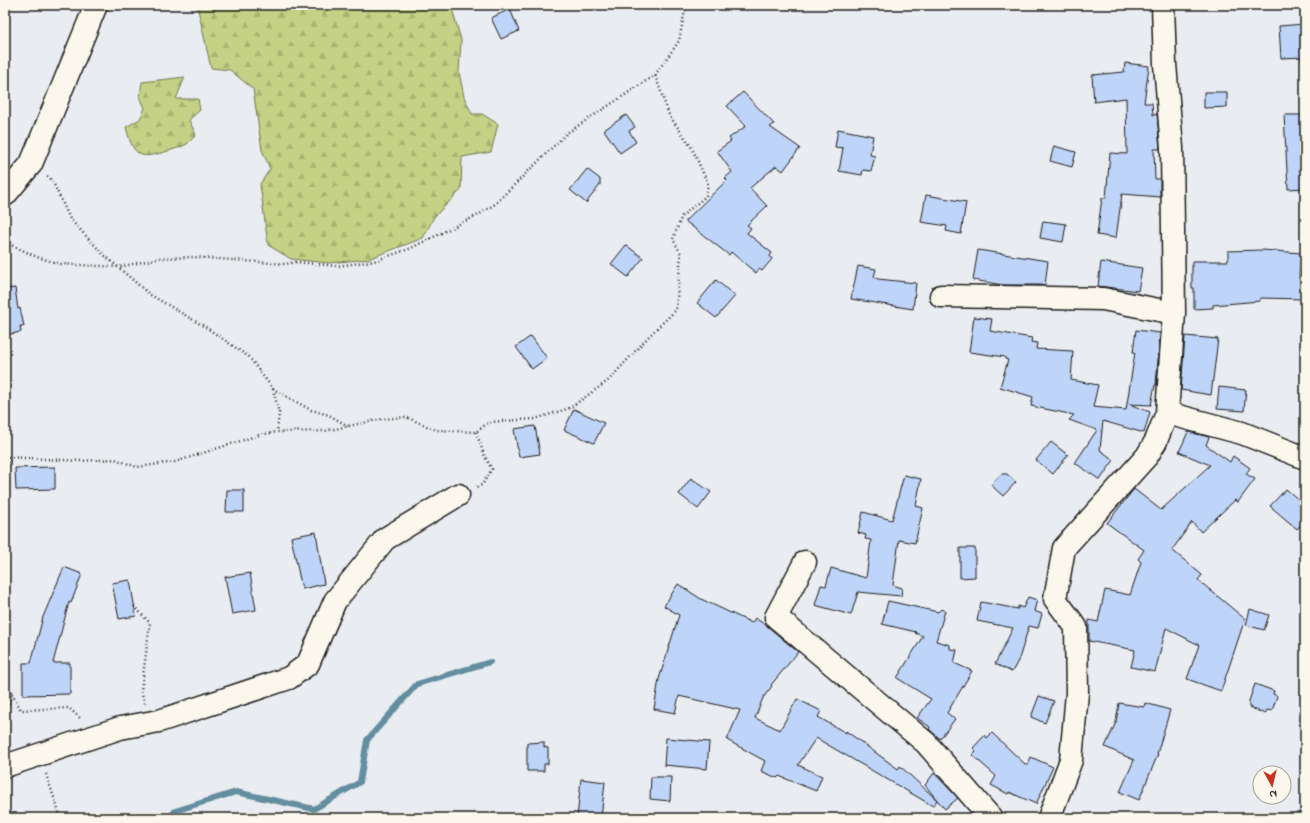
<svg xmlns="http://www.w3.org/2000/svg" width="1310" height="823" font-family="'Indie Flower',sans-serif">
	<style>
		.forest { fill: url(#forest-firs); stroke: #707650 }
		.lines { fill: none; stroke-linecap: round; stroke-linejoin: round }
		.stream { stroke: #648e9f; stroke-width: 6 }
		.building { fill: #bfd4f9; stroke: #1c1c1c }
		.minor-casing { stroke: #1c1c1c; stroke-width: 25 }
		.path { stroke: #1c1c1c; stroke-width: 2.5; stroke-dasharray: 1 3; stroke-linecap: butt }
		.minor { stroke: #fbf7ec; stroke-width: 22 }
	</style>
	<defs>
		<pattern id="forest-firs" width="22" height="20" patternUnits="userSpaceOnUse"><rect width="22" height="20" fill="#c5d185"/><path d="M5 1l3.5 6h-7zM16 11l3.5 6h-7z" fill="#a9b372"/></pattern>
	</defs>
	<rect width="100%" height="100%" fill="#e9ecf0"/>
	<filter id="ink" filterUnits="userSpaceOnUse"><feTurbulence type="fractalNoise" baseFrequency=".025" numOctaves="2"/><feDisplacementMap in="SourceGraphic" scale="8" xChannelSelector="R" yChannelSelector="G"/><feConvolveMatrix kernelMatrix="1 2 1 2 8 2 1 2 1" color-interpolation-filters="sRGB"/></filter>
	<g filter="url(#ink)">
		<path class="forest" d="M 197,5 L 451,5 L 461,40 L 459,72 L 464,97 L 472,114 L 482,114 L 498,124 L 491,152 L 462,157 L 461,190 L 434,217 L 423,238 L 368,259 L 329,263 L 291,259 L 268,245 L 260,184 L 270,169 L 262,150 L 253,89 L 230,70 L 211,68 Z
			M 185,77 L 176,99 L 198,99 L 200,110 L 189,120 L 196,135 C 193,138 190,141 187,144 C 180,148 149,158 142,155 C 131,151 129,137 126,127 L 140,119 L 145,108 L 140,97 L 142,82 Z"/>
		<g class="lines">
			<path class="stream" d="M 170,818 L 175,811 L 236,792 L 314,809 L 360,782 L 367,740 L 417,684 L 490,662"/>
		</g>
		<path class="building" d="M 510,9 L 519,31 L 501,39 L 491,18 Z
			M 1305,24 L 1305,41 L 1302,41 L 1303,57 L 1281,58 L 1279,26 Z
			M 1125,63 L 1149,66 L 1144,103 L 1152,103 L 1153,115 L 1157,114 L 1160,149 L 1154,149 L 1155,179 L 1160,179 L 1160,197 L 1122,194 L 1116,238 L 1097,235 L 1102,198 L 1106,198 L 1110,153 L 1127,154 L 1126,98 L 1094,102 L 1092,75 L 1124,72 Z
			M 743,92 L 774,124 L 770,127 L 800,148 L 783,171 L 776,166 L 750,188 L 767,206 L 747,225 L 751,228 L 747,233 L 772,253 L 770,256 L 772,259 L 762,271 L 759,269 L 756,273 L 731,252 L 729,255 L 685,221 L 727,180 L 725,178 L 732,172 L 717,151 L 731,141 L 729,138 L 746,126 L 727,106 Z
			M 1204,92 L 1227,92 L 1227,107 L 1204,108 Z
			M 626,115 L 635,127 L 629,131 L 636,142 L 620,153 L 604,130 Z
			M 1284,115 L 1305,115 L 1305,188 L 1288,189 Z
			M 838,129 L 873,136 L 870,155 L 875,156 L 871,171 L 863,170 L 862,175 L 839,171 L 843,148 L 835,147 Z
			M 1054,146 L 1076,152 L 1072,167 L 1050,161 Z
			M 587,169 L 600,179 L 600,185 L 586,203 L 570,190 Z
			M 926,195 L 966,202 L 961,234 L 946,231 L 947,226 L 921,222 Z
			M 1043,221 L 1066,224 L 1063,242 L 1040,238 Z
			M 626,245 L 643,258 L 628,277 L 611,264 Z
			M 978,250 L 1048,261 L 1045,285 L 1003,285 L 973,280 Z
			M 1262,250 L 1301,253 L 1299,279 L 1305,279 L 1305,299 L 1260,298 L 1260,301 L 1213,305 L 1213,308 L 1194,309 L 1194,288 L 1192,288 L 1192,261 L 1228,261 L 1228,251 Z
			M 1101,262 L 1142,268 L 1138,291 L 1098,286 Z
			M 858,266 L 876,269 L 874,277 L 878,279 L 916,283 L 913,309 L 851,299 Z
			M 716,280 L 735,296 L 716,318 L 697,303 Z
			M 15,288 L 18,309 L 20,308 L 24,326 L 20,326 L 21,332 L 5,335 L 5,289 Z
			M 974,317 L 992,319 L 990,331 L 1032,338 L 1031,342 L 1037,343 L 1036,349 L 1073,351 L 1071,380 L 1098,385 L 1093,407 L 1126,410 L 1135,352 L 1133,352 L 1136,330 L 1160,333 L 1156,385 L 1155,385 L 1151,405 L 1129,404 L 1150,412 L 1144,433 L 1103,421 L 1100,450 L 1114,460 L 1100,480 L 1075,463 L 1097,430 L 1069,420 L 1074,415 L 1031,406 L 1033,397 L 1000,387 L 1008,360 L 1005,359 L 1005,357 L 969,352 Z
			M 531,336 L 547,358 L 532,369 L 516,347 Z
			M 1185,336 L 1218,339 L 1211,395 L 1181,390 Z
			M 1219,387 L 1246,390 L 1244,411 L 1217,409 Z
			M 574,409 L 604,423 L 594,443 L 564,430 Z
			M 535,426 L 540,454 L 519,457 L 514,429 Z
			M 1188,432 L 1209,437 L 1206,445 L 1230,462 L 1233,456 L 1250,468 L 1246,474 L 1255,479 L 1238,502 L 1235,500 L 1201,532 L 1192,522 L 1172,550 L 1202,575 L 1198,580 L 1245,619 L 1221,691 L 1187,679 L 1199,645 L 1166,628 L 1155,672 L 1131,667 L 1135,650 L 1089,641 L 1089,620 L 1098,622 L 1105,590 L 1130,595 L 1141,562 L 1138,559 L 1144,550 L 1107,523 L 1134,489 L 1161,510 L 1210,465 L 1179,452 Z
			M 1051,442 L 1068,455 L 1053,474 L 1036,460 Z
			M 55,467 L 55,489 L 16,490 L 15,468 Z
			M 1001,474 L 1007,474 L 1016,482 L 1003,496 L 991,485 Z
			M 904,475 L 921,479 L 916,506 L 923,508 L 915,543 L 899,540 L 893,585 L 902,588 L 901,596 L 858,592 L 851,615 L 815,605 L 821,585 L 826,586 L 831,568 L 866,578 L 871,540 L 865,539 L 866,535 L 858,533 L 863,512 L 892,520 Z
			M 691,478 L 711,492 L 698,509 L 679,494 Z
			M 1286,489 L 1305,505 L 1305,520 L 1297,529 L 1270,506 Z
			M 227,490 L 244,490 L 244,512 L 226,512 Z
			M 316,532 L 324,584 L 302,589 L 291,537 Z
			M 960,548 L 975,548 L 975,577 L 960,578 Z
			M 64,567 L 82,574 L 71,603 L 69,602 L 53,663 L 70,663 L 70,694 L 23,695 L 23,663 L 31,663 L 43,617 Z
			M 250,573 L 256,610 L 232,614 L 225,577 Z
			M 130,580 L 136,616 L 119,619 L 112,583 Z
			M 678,584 L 701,599 L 752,623 L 755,618 L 767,626 L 798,652 L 771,685 L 772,686 L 763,698 L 755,718 L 780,730 L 797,699 L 821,711 L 818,717 L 846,733 L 846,731 L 898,769 L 900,766 L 937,800 L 925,785 L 934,773 L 958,798 L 945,809 L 937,800 L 933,806 L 816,738 L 798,765 L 822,776 L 816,791 L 779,776 L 777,778 L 761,771 L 765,761 L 727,740 L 740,710 L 679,696 L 675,713 L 654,709 L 659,679 L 679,615 L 664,606 Z
			M 1028,597 L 1037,600 L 1034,611 L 1042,614 L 1038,628 L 1029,626 L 1019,659 L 1012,672 L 995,664 L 1013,628 L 977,621 L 981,602 L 1018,609 L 1018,606 L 1023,608 Z
			M 888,601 L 938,612 L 941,609 L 945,611 L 936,641 L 950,645 L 950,649 L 957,650 L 954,663 L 972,671 L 947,713 L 955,719 L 940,739 L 929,729 L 930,727 L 917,718 L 931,699 L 897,678 L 923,636 L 915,633 L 916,632 L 882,624 Z
			M 1250,609 L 1269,615 L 1264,630 L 1246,625 Z
			M 1255,684 L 1274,691 L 1273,694 L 1277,696 L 1272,711 L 1267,710 L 1265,714 L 1249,707 L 1249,701 Z
			M 1039,696 L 1054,701 L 1045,723 L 1031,717 Z
			M 1119,703 L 1144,707 L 1145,703 L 1170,710 L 1157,754 L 1158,754 L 1139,800 L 1120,792 L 1134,760 L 1105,747 L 1116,722 Z
			M 992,733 L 1027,766 L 1031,757 L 1053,767 L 1036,804 L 1009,792 L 1008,794 L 991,785 L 996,776 L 972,755 L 976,751 L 973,748 L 985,735 L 987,738 Z
			M 666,738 L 709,742 L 707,769 L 664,765 Z
			M 544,742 L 544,747 L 548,748 L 548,764 L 544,764 L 544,771 L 527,771 L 527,743 Z
			M 651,777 L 671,777 L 670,801 L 650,799 Z
			M 581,779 L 605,782 L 601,818 L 577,818 Z"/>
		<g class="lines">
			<defs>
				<path id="minor" d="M 5,195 L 31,164 L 96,5
					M 941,296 L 1103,299 L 1174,313
					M 1167,413 L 1242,433 L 1305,458
					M 805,562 L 776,617 L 926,743 L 991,818
					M 5,766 L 120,728 L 159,721 L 289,678 L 308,664 L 335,601 L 385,539 L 458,495
					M 1049,818 L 1071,760 L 1077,693 L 1076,627 L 1055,599 L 1064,548 L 1147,456 L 1156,441 L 1167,413 L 1174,313 L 1172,148 L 1165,64 L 1163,5"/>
			</defs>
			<use href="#minor" class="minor-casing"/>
			<path class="path" d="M 47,176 L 52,180 L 70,219 L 103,254 L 149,294 L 207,328 L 249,357 L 273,389 L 311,410 L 329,415 L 348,426
				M 5,242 L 37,257 L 60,264 L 119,267 L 160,258 L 193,257 L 285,264 L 297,262 L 337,266 L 374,261 L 409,249 L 480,214 L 495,204 L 567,133 L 655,75 L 679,41 L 686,5
				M 273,389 L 279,413 L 277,432
				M 476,432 L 485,457 L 492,469 L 482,485 L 477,487
				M 5,457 L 8,457 L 7,501 L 5,504
				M 8,457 L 81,461 L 115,459 L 137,467 L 175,462 L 259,435 L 277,432 L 325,431 L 382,419 L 406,417 L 436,430 L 476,432 L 489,422 L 535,419 L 570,408 L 609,380 L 650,335 L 676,310 L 681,254 L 673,239 L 682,216 L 706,196 L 708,184 L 692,148 L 669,115 L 655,75
				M 134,606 L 150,623 L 141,691 L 145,703
				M 5,677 L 12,694 L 5,715
				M 12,694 L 21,710 L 69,708 L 81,719
				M 46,774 L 59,812 L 58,818"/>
			<use href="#minor" class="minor"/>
		</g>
	</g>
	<rect width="1310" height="823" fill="none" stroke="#fbf7ec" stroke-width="20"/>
	<rect x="10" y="10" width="1290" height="803" fill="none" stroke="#1c1c1c" stroke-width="1.5" filter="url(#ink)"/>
	<g transform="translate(1272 785) rotate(172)"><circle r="19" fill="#fbf7ec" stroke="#a29f99"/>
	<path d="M0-3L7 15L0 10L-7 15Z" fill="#c8321e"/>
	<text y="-6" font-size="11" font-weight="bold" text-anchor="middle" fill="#1c1c1c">N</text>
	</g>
</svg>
